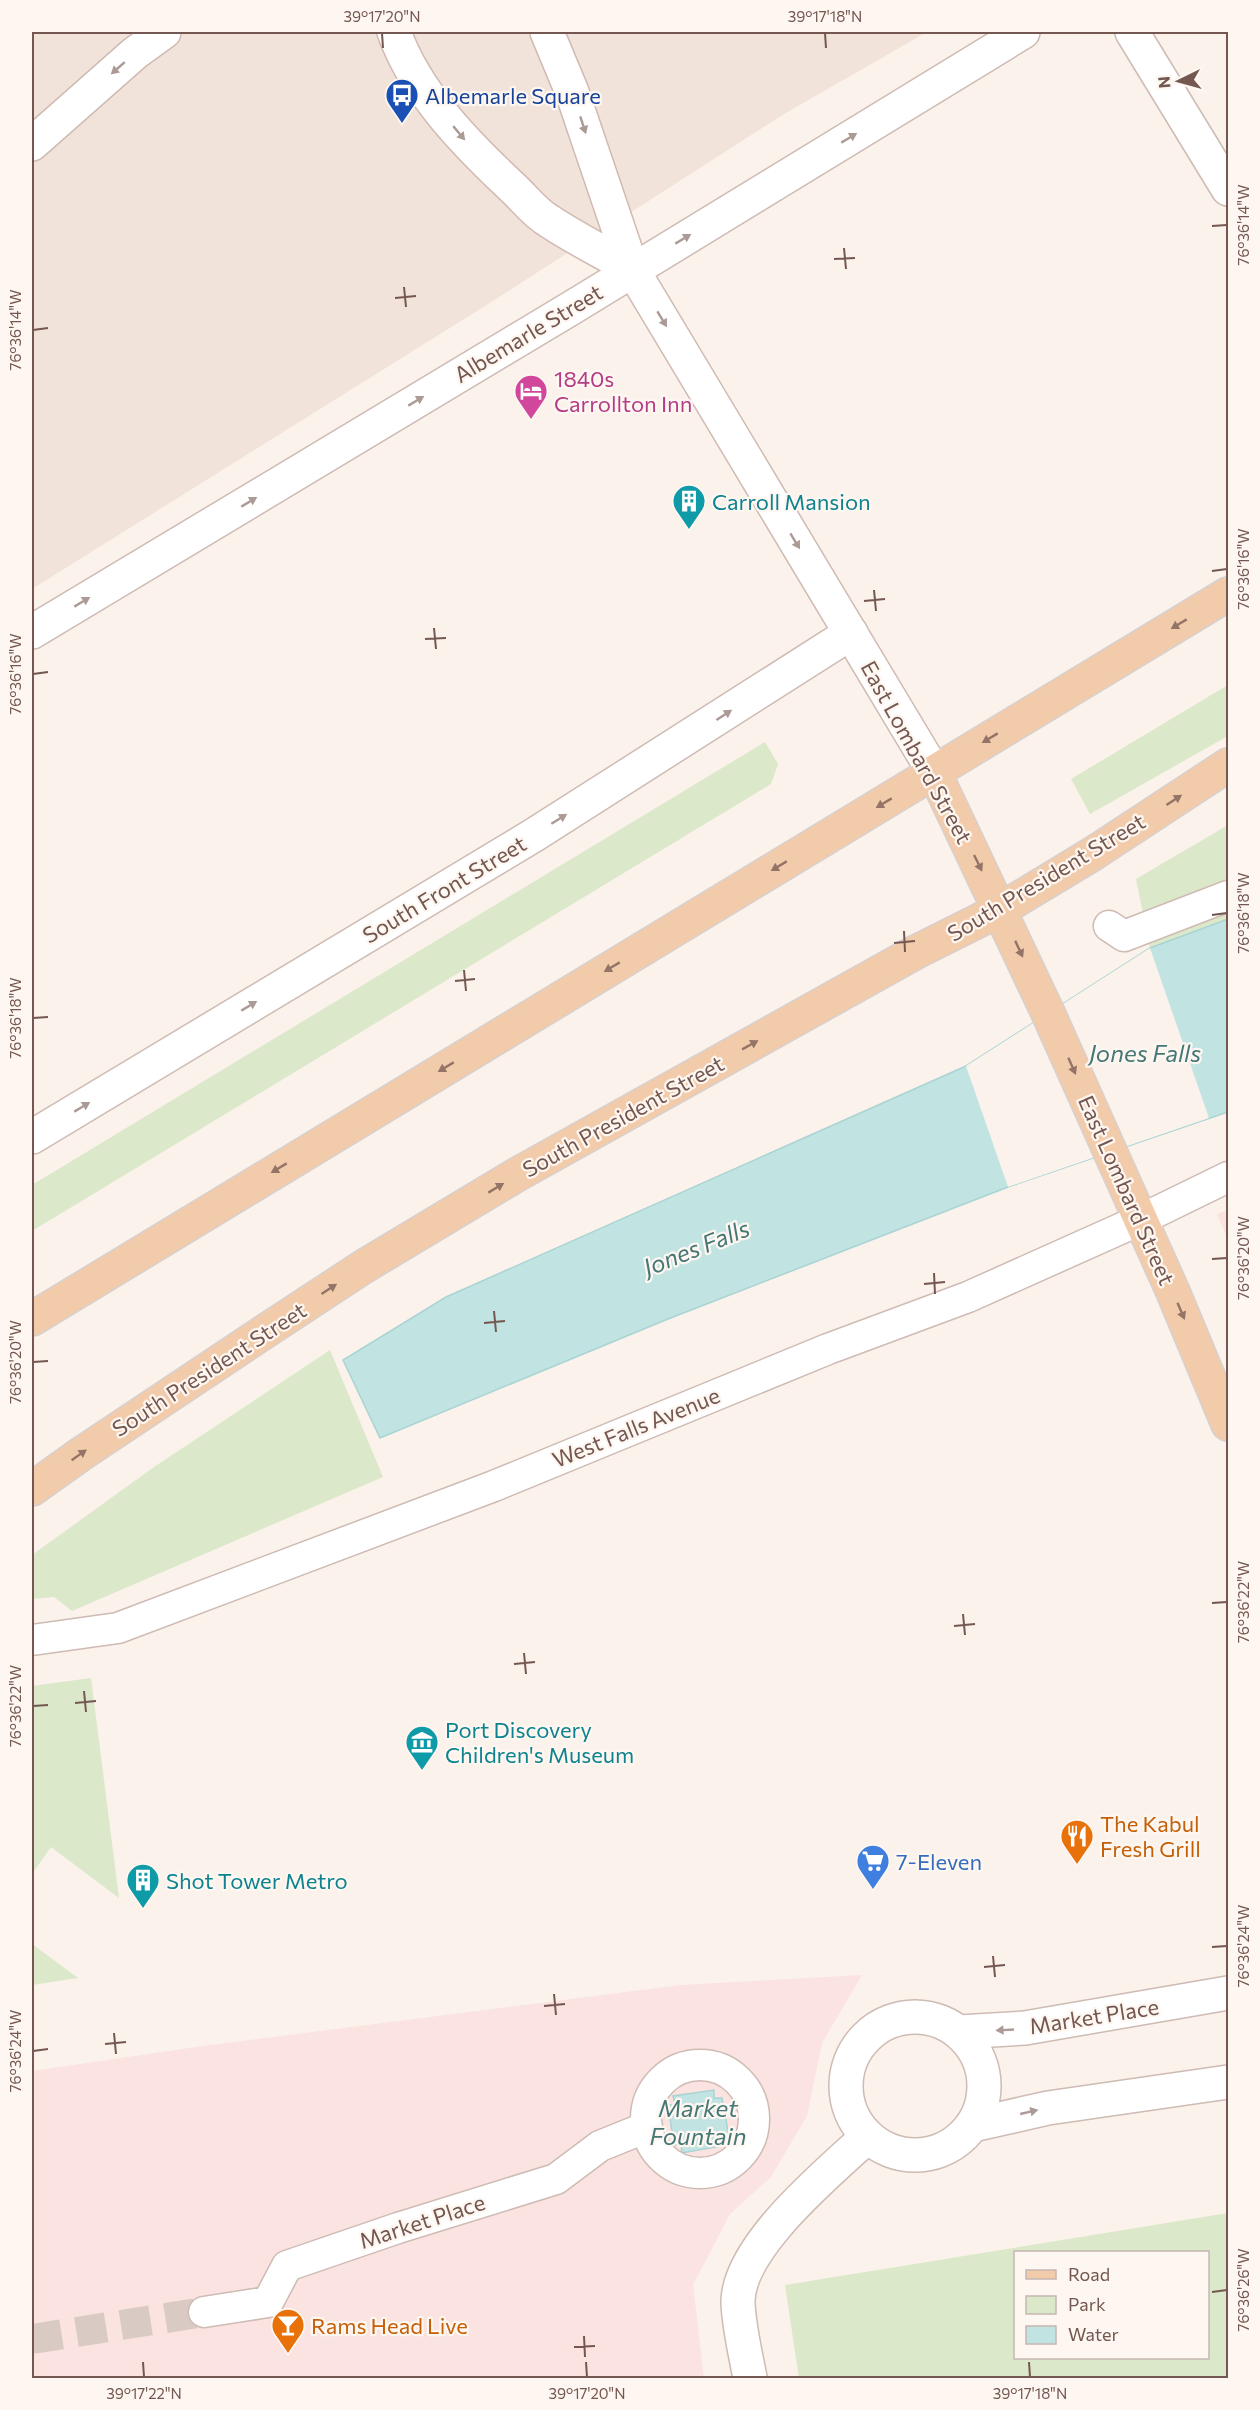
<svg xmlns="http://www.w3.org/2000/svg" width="1260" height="2410" font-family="Commissioner,sans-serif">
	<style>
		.residential { fill: #f2e3da }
		.commercial { fill: #fae3e0 }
		.green { fill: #dbe8ca; fill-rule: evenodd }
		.water { fill: #c1e3e2; stroke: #a8d4d3; stroke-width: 1.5 }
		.pier { fill: #fbf2eb }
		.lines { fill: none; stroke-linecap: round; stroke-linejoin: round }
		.pedestrian-tunnel { stroke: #d9cbc4; stroke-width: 30; stroke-dasharray: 30 15; stroke-linecap: butt }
		.pedestrian-casing { stroke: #cebbb4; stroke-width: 33 }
		.minor-casing { stroke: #cebbb4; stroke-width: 36 }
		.secondary-casing { stroke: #d1bab2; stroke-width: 36 }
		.primary-casing { stroke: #d8d0ce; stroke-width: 36 }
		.pedestrian { stroke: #fff; stroke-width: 30 }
		.minor { stroke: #fff; stroke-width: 33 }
		.secondary { stroke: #fff; stroke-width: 33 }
		.primary { stroke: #f2cbab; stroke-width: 33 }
		.oneway { fill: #ac9a96 }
		.oneway2 { fill: #947467 }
		.ticks { fill: none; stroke: #745750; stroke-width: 2 }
		.labels { text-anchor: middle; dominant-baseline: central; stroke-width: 4.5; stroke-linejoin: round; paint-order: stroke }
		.transit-label { font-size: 22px; fill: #164399; stroke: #fef7f1; text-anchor: start }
		.street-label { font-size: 22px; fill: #745750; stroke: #fef7f1 }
		.hotel-label { font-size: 22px; fill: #b23c85; stroke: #fef7f1; text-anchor: start }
		.culture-label { font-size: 22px; fill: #0d838f; stroke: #fef7f1; text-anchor: start }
		.food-label { font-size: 22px; fill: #c56008; stroke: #fef7f1; text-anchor: start }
		.shop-label { font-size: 22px; fill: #366cbe; stroke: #fef7f1; text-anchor: start }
		.water-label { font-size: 24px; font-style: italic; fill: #457776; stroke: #fef7f1 }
		.neatline { fill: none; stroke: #745750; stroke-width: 2 }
		.ticks-label { font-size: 15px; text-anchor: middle; fill: #745750 }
	</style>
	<rect width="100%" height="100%" fill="#fbf2eb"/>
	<path class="residential" d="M 32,32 L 927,32 L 784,114 L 485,306 L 32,589 Z"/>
	<path class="commercial" d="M 1228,1210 L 1228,1240 L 1217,1214 Z
		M 862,1975 L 822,2043 L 807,2116 L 771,2177 L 730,2214 L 693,2285 L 704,2378 L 32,2378 L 32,2071 L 203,2046 L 681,1985 Z"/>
	<path class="green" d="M 1228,685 L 1228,736 L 1090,814 L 1071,779 Z
		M 765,742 L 778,764 L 771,784 L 32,1231 L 32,1185 Z
		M 1228,825 L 1228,920 L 1150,948 L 1136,879 Z
		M 330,1350 L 383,1477 L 72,1611 L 54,1597 L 32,1599 L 32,1555 L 154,1467 Z
		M 91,1678 L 119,1898 L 51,1847 L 32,1874 L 32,1686 Z
		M 32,1944 L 78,1978 L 32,1985 Z
		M 1228,2213 L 1228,2378 L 799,2378 L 785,2285 ZM 1208,2252 L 1208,2358 L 1016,2358 L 1016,2252 Z"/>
	<path class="water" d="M 1228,919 L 1228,1112 L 1008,1187 L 668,1319 L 380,1438 L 343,1360 L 446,1297 L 966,1066 L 1150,948 Z
		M 714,2090 L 714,2098 L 722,2098 L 729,2136 L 721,2137 L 722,2146 L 682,2153 L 681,2145 L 674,2145 L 668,2105 L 675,2105 L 673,2096 Z"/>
	<path class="pier" d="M 1150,948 L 1209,1118 L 1008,1187 L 966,1066 Z"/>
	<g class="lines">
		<path class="pedestrian-tunnel" d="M 32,2339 L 204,2312"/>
		<defs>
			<path id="pedestrian" d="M 1109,926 L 1124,936 L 1228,896
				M 32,1640 L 118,1628 L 494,1486 L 828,1349 L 968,1297 L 1140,1220 L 1228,1177
				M646 2119a54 54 0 1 1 108 0a54 54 0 1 1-108 0Z
				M 204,2312 L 268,2302 L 287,2266 L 398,2228 L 556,2179 L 600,2146 L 647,2127"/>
			<path id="minor" d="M 1132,32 L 1228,189
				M 32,144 L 135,53 L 164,32
				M 32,632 L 573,307 L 1023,32
				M 32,1137 L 534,835 L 851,633
				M846 2086a69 69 0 1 1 138 0a69 69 0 1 1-138 0Z
				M 959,2032 L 1025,2028 L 1228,1993
				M 973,2125 L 1048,2108 L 1228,2082
				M 750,2378 C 746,2356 738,2323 738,2301 C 739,2246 828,2173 867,2137"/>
			<path id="secondary" d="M 394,32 C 416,93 465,143 512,187 C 524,198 535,213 549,221 C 576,239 605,253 632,269
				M 547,32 L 572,92 L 632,269 L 934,772"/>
			<path id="primary" d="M 934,772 L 1048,1013 L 1173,1292 L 1228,1424
				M 32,1319 L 1228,594
				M 32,1489 L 81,1454 L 264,1332 L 363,1267 L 518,1174 L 916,952 L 1000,910 L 1094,853 L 1228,765"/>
		</defs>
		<use href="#pedestrian" class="pedestrian-casing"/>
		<use href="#minor" class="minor-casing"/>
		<use href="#secondary" class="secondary-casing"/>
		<use href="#primary" class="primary-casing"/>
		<use href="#pedestrian" class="pedestrian"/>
		<use href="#minor" class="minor"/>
		<use href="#secondary" class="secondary"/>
		<use href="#primary" class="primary"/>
	</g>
	<defs><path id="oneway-solid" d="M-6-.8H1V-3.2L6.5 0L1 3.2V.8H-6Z" transform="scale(1.5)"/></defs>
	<g class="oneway">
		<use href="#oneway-solid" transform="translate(118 68) rotate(139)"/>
		<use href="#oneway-solid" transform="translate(583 125) rotate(72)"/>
		<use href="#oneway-solid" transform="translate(459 133) rotate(50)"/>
		<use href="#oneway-solid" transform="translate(849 138) rotate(-31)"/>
		<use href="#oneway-solid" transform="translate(683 239) rotate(-31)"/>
		<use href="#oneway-solid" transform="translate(662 319) rotate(59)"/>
		<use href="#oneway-solid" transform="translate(416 401) rotate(-31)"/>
		<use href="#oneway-solid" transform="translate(249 502) rotate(-31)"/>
		<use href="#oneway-solid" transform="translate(795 541) rotate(59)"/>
		<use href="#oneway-solid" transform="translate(82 602) rotate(-31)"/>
		<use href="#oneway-solid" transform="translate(724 715) rotate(-33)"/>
		<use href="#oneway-solid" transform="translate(559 819) rotate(-32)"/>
		<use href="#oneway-solid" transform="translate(249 1006) rotate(-31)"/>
		<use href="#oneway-solid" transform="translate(82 1107) rotate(-31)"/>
		<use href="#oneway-solid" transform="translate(1005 2030) rotate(177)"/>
		<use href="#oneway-solid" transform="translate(1029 2112) rotate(-13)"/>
	</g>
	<g class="oneway2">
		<use href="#oneway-solid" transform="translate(1179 624) rotate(149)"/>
		<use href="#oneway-solid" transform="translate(990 738) rotate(149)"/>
		<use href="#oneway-solid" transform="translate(1174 800) rotate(-33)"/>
		<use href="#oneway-solid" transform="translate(884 803) rotate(149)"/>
		<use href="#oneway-solid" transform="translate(978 863) rotate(64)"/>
		<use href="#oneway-solid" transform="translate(779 866) rotate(149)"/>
		<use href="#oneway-solid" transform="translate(1019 949) rotate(65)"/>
		<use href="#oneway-solid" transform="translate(612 967) rotate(149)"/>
		<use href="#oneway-solid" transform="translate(750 1045) rotate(-29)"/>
		<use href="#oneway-solid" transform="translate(1072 1066) rotate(66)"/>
		<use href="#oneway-solid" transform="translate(446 1067) rotate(149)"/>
		<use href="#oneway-solid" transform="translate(279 1168) rotate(149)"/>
		<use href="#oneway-solid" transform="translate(496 1188) rotate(-31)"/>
		<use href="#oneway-solid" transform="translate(329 1289) rotate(-33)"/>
		<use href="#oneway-solid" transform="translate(1181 1311) rotate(67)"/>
		<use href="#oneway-solid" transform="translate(79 1455) rotate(-35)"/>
	</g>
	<path class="ticks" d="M 382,33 L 383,48M 825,33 L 826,48M 1212,226 L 1227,225M 844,248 L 846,269M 834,259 L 855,258M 404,287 L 406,307M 395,298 L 416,296M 33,330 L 48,328M 1212,571 L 1227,569M 874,590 L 876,611M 864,601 L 885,599M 434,628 L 436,649M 425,639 L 446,638M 33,674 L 48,672M 1212,915 L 1227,913M 904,931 L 905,952M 894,943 L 915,941M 464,970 L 466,991M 455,981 L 475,979M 33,1018 L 48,1017M 1212,1259 L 1227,1258M 934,1273 L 935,1294M 924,1284 L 945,1282M 494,1311 L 496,1332M 484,1323 L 505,1321M 33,1362 L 48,1361M 1212,1603 L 1227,1602M 963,1614 L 965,1635M 954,1626 L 975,1624M 524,1653 L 526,1674M 514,1664 L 535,1662M 84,1691 L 86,1712M 75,1703 L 96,1701M 33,1706 L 48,1705M 1212,1947 L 1227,1946M 993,1956 L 995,1977M 984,1967 L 1005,1965M 554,1994 L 556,2015M 544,2006 L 565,2004M 114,2033 L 116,2054M 105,2044 L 126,2042M 33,2051 L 48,2049M 1212,2292 L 1227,2290M 584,2336 L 585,2357M 574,2347 L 595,2346M 143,2362 L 144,2377M 586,2362 L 587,2377M 1029,2362 L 1030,2377"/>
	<defs>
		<symbol id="bus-pin" viewBox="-11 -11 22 30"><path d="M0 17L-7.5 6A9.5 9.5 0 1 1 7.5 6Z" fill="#1a4fb4" stroke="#fef7f1"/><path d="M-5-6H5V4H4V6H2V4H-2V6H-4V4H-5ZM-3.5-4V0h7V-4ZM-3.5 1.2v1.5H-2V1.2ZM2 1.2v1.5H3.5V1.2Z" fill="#fff"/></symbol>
		<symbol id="hotel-pin" viewBox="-11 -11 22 30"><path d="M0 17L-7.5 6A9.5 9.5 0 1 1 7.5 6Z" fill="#d1479c" stroke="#fef7f1"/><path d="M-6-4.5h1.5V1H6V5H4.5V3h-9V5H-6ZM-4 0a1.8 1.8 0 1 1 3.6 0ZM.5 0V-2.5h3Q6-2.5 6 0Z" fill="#fff"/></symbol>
		<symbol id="building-pin" viewBox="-11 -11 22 30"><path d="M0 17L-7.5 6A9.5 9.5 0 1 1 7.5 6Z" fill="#0f9aa8" stroke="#fef7f1"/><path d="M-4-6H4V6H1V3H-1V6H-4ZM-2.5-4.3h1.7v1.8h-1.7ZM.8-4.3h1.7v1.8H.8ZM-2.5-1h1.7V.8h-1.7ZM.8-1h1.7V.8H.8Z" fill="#fff"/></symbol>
		<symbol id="museum-pin" viewBox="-11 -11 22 30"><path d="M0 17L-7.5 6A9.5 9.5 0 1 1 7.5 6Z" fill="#0f9aa8" stroke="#fef7f1"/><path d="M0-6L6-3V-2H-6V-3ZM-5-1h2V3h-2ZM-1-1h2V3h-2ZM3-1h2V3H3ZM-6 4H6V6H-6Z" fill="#fff"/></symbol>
		<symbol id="restaurant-pin" viewBox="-11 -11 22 30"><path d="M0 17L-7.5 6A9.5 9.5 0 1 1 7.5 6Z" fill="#e8710a" stroke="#fef7f1"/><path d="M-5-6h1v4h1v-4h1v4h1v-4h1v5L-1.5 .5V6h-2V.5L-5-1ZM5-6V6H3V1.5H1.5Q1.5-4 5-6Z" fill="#fff"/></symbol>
		<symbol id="supermarket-pin" viewBox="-11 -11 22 30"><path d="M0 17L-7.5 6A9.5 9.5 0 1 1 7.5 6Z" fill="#3f7fe0" stroke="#fef7f1"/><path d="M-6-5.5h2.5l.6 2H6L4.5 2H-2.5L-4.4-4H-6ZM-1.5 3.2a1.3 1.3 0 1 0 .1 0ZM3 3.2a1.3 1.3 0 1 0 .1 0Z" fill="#fff"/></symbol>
		<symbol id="bar-pin" viewBox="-11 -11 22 30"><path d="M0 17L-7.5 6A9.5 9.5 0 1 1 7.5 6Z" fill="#e8710a" stroke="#fef7f1"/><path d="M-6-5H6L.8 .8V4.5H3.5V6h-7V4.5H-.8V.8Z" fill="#fff"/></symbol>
	</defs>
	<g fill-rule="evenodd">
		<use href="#bus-pin" x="383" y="76" width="38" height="52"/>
		<use href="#hotel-pin" x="512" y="372" width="38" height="52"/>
		<use href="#building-pin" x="670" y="482" width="38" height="52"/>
		<use href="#museum-pin" x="403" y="1723" width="38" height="52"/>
		<use href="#restaurant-pin" x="1058" y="1817" width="38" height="52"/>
		<use href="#supermarket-pin" x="854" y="1842" width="38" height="52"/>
		<use href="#building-pin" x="124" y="1861" width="38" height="52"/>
		<use href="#bar-pin" x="269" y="2306" width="38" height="52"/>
	</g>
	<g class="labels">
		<g class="transit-label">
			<text x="425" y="95">Albemarle Square</text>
		</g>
		<g class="street-label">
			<text transform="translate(528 333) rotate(-31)">Albemarle Street</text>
			<text transform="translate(917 752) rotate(61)">East Lombard Street</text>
			<text transform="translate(1046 877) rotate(-31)">South President Street</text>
			<text transform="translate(444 889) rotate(-31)">South Front Street</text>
			<text transform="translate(623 1116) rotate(-29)">South President Street</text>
			<text transform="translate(1127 1190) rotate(66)">East Lombard Street</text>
			<text transform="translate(209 1369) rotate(-33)">South President Street</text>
			<text transform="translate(636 1427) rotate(-22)">West Falls Avenue</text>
			<text transform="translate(1094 2016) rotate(-9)">Market Place</text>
			<text transform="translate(422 2221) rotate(-18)">Market Place</text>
		</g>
		<g class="hotel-label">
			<text x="554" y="378">1840s<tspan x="554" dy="25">Carrollton Inn</tspan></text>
		</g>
		<g class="culture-label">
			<text x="712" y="501">Carroll Mansion</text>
			<text x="445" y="1729">Port Discovery<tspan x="445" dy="25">Children's Museum</tspan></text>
			<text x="166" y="1880">Shot Tower Metro</text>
		</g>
		<g class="food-label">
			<text x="1100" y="1823">The Kabul<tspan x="1100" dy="25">Fresh Grill</tspan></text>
			<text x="311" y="2325">Rams Head Live</text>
		</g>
		<g class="shop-label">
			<text x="896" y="1861">7-Eleven</text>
		</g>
		<g class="water-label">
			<text x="1145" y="1052">Jones Falls</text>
			<text transform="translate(696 1247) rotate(-22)">Jones Falls</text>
			<text x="698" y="2107">Market<tspan x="698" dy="28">Fountain</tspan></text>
		</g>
	</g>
	<rect width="1260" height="2410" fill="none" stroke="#fef7f1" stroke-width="66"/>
	<rect x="1014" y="2251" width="195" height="108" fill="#fef7f1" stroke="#c7b7b1" stroke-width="1.5"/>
	<rect x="1026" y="2270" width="30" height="9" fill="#f2cbab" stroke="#c7b7b1" stroke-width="1.5"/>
	<text x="1068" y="2281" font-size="18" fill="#745750">Road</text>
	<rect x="1026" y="2296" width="30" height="18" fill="#dbe8ca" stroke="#c7b7b1" stroke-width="1.5"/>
	<text x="1068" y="2311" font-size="18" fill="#745750">Park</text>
	<rect x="1026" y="2326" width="30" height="18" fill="#c1e3e2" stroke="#c7b7b1" stroke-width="1.5"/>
	<text x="1068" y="2341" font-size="18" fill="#745750">Water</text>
	<g transform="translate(1179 81) rotate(265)" stroke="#fef7f1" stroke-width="4.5" paint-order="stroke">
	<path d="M0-4.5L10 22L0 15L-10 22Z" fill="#745750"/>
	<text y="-9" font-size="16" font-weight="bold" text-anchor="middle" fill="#745750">N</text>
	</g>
	<rect x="33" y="33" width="1194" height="2344" class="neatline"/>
	<g class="ticks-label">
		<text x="382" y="22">39°17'20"N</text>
		<text x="825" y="22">39°17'18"N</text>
		<text transform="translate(1244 225) rotate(-90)" y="5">76°36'14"W</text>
		<text transform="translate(16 330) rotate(-90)" y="5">76°36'14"W</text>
		<text transform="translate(1244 569) rotate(-90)" y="5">76°36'16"W</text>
		<text transform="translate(16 674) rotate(-90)" y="5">76°36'16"W</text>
		<text transform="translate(1244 913) rotate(-90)" y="5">76°36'18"W</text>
		<text transform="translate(16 1018) rotate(-90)" y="5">76°36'18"W</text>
		<text transform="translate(1244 1258) rotate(-90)" y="5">76°36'20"W</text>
		<text transform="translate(16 1362) rotate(-90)" y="5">76°36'20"W</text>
		<text transform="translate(1244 1602) rotate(-90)" y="5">76°36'22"W</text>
		<text transform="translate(16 1706) rotate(-90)" y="5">76°36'22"W</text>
		<text transform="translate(1244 1946) rotate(-90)" y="5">76°36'24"W</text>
		<text transform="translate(16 2051) rotate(-90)" y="5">76°36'24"W</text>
		<text transform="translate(1244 2290) rotate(-90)" y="5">76°36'26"W</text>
		<text x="144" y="2399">39°17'22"N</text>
		<text x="587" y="2399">39°17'20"N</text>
		<text x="1030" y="2399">39°17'18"N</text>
	</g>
</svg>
